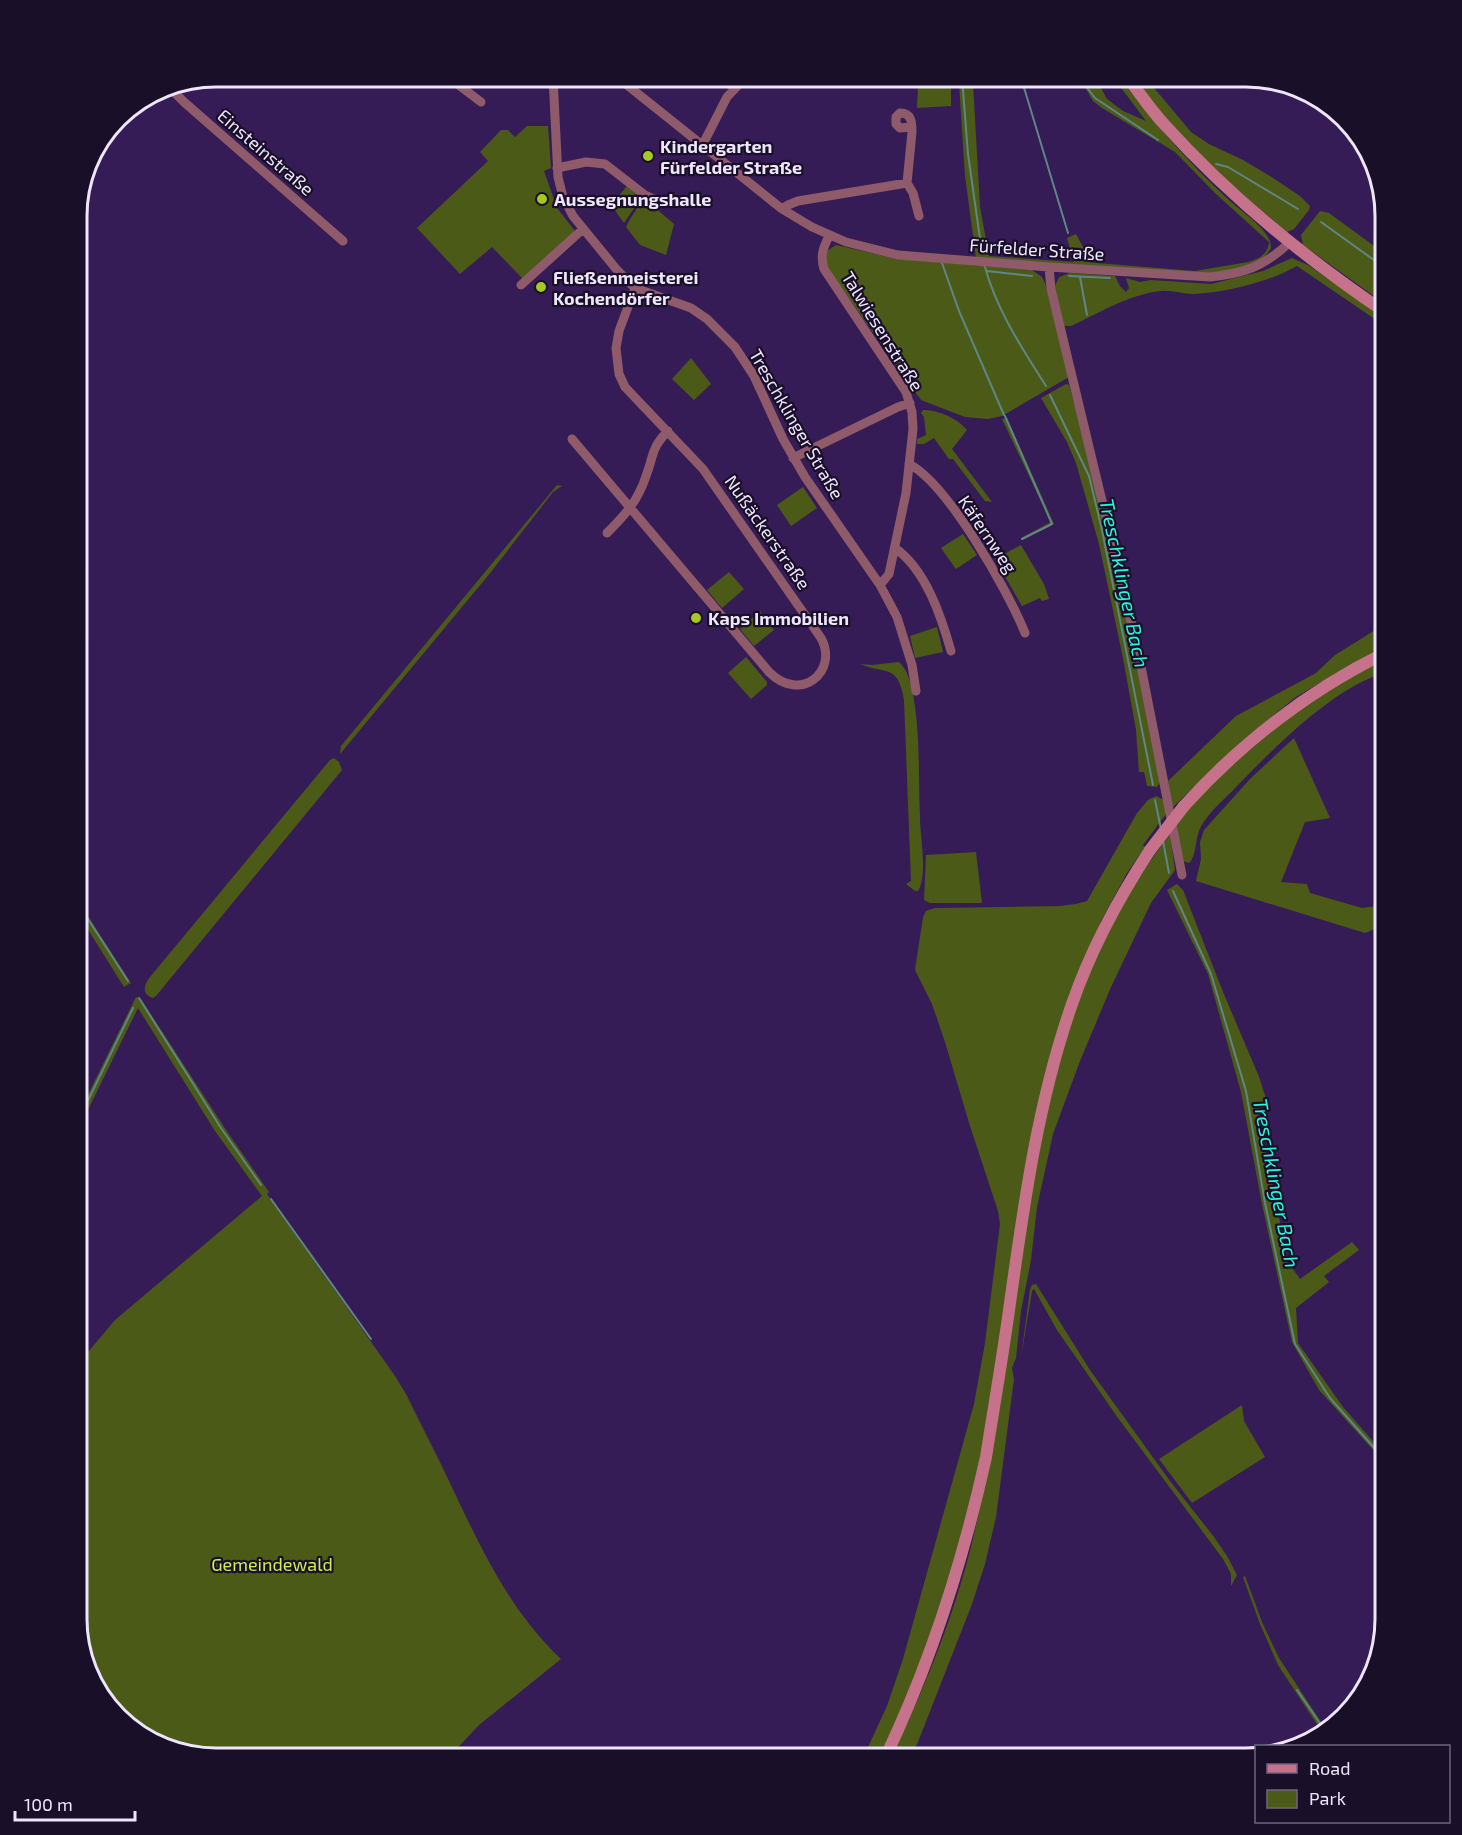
<svg xmlns="http://www.w3.org/2000/svg" width="1462" height="1835" font-family="'Exo 2',sans-serif">
	<style>
		.green { fill: #4c5a18 }
		.lines { fill: none; stroke-linecap: round; stroke-linejoin: round }
		.stream { stroke: #5e8686; stroke-width: 2 }
		.street { stroke: #8f5a69; stroke-width: 9 }
		.secondary { stroke: #c6728b; stroke-width: 12 }
		.secondary-bridge { stroke: #c6728b; stroke-width: 12 }
		.poi-dot { fill: #a7c81f; stroke: #190f28; stroke-width: 2 }
		.labels { text-anchor: middle; dominant-baseline: central; stroke-width: 4.5; stroke-linejoin: round; paint-order: stroke }
		.poi-label { font-size: 18px; font-weight: bold; fill: #eee6fc; stroke: #190f28; text-anchor: start }
		.street-label { font-size: 18px; fill: #eee6fc; stroke: #190f28 }
		.park-label { font-size: 18px; fill: #cdf148; stroke: #190f28 }
		.water-label { font-size: 20px; font-style: italic; fill: #28f7dd; stroke: #190f28 }
		.rim { fill: none; stroke: #eee6fc; stroke-width: 3 }
	</style>
	<rect width="100%" height="100%" fill="#361c56"/>
	<path class="green" d="M 1079,77 L 1095,77 L 1107,99 L 1123,111 L 1146,121 L 1113,77 L 1119,77 C 1153,121 1189,164 1230,201 C 1242,212 1272,231 1271,248 C 1260,268 1230,271 1210,275 L 976,258 L 965,176 L 959,83 L 973,83 L 980,207 L 989,256 L 1074,262 L 1067,238 L 1076,234 L 1091,262 L 1097,263 L 1195,271 L 1248,262 C 1259,259 1268,254 1269,242 L 1216,194 L 1175,152 L 1102,108 L 1093,101 Z
		M 1132,77 L 1145,77 L 1191,132 L 1209,144 L 1243,160 L 1270,176 L 1300,196 L 1310,206 L 1309,210 L 1294,229 L 1287,232 L 1285,230 C 1228,184 1177,134 1132,77 Z
		M 951,84 L 951,106 L 917,108 L 918,86 Z
		M 527,126 L 548,126 L 551,168 L 544,171 L 557,208 L 575,231 L 523,279 L 492,247 L 460,274 L 417,228 L 488,161 L 480,152 L 501,130 L 508,130 L 515,137 Z
		M 627,186 L 641,198 L 624,223 L 611,205 Z
		M 644,198 L 674,224 L 666,255 L 640,245 L 626,227 L 630,219 Z
		M 1320,211 L 1329,213 L 1385,254 L 1385,304 L 1303,245 L 1301,235 Z
		M 836,245 L 897,259 L 1032,270 L 1042,277 L 1045,283 L 1069,377 L 1002,416 L 988,419 L 965,417 L 921,400 L 830,272 L 825,261 L 827,251 Z
		M 1292,258 L 1308,265 L 1385,319 L 1385,326 L 1297,266 C 1269,282 1226,292 1194,294 C 1183,294 1172,290 1161,291 C 1130,294 1099,313 1071,326 L 1064,326 L 1054,288 L 1059,277 L 1070,273 L 1115,276 L 1120,286 L 1126,292 L 1129,288 L 1126,278 L 1140,282 L 1151,280 L 1211,284 L 1263,271 Z
		M 691,358 L 711,384 L 694,400 L 672,379 Z
		M 1066,384 L 1069,385 L 1088,453 L 1124,602 L 1160,782 L 1157,787 L 1147,786 L 1144,772 L 1139,772 L 1136,730 L 1123,658 L 1099,544 L 1076,463 L 1067,442 L 1041,398 Z
		M 923,410 C 939,410 957,418 967,430 L 952,449 L 992,502 L 985,501 L 953,459 L 949,459 L 934,438 L 924,444 L 917,444 L 917,439 L 926,435 L 924,417 L 921,413 Z
		M 1007,418 L 1054,524 L 1022,540 L 1021,538 L 1051,522 L 1002,419 Z
		M 557,485 L 562,486 L 553,492 L 491,572 L 340,754 L 341,746 Z
		M 803,487 L 817,508 L 791,526 L 777,505 Z
		M 963,534 L 977,555 L 956,569 L 941,548 Z
		M 1021,545 L 1044,584 L 1049,599 L 1042,601 L 1040,598 L 1022,606 L 995,559 Z
		M 729,572 L 744,589 L 722,608 L 707,590 Z
		M 760,611 L 774,630 L 754,646 L 740,629 Z
		M 1385,624 L 1385,649 L 1333,675 L 1296,697 L 1243,740 L 1172,808 L 1168,781 L 1236,716 L 1316,673 L 1335,655 Z
		M 937,627 L 943,652 L 915,658 L 910,636 Z
		M 746,657 L 767,682 L 767,685 L 751,699 L 728,673 Z
		M 1385,659 L 1385,673 C 1335,686 1274,748 1237,786 C 1226,798 1212,809 1203,823 C 1194,837 1198,848 1191,861 L 1189,863 L 1183,861 L 1175,825 L 1209,784 L 1275,726 L 1331,688 Z
		M 899,662 C 906,669 908,675 911,685 C 921,728 918,775 920,818 C 920,837 928,875 918,891 L 915,891 L 906,884 L 911,881 L 904,700 C 898,663 886,675 860,664 L 872,665 Z
		M 1294,738 L 1330,818 L 1305,822 L 1281,882 L 1307,884 L 1310,893 L 1362,908 L 1385,905 L 1385,920 L 1375,929 L 1365,933 L 1196,881 L 1201,859 L 1200,842 L 1204,830 L 1250,779 Z
		M 334,758 L 339,762 L 342,770 L 156,996 L 153,998 C 141,994 144,985 150,977 L 330,760 Z
		M 1156,796 L 1164,800 L 1166,814 L 1143,845 L 1145,847 L 1127,873 L 1101,921 L 1067,1003 L 999,1347 L 980,1461 L 957,1556 L 913,1684 L 879,1758 L 863,1758 L 887,1706 L 903,1659 L 974,1404 L 985,1343 L 1000,1224 L 998,1211 L 970,1126 L 945,1042 L 932,1004 L 915,970 L 923,917 L 926,911 L 935,908 L 1060,906 L 1076,904 L 1087,901 L 1137,813 L 1148,800 Z
		M 1170,834 L 1175,870 L 1151,903 L 1111,987 L 1080,1061 L 1053,1134 L 1037,1207 L 1031,1260 L 1021,1311 L 1016,1358 L 1012,1368 L 1014,1379 L 996,1517 L 985,1564 L 972,1604 L 918,1742 L 910,1758 L 891,1758 C 930,1677 965,1590 981,1500 C 997,1414 1009,1326 1023,1239 C 1037,1154 1052,1067 1083,987 C 1104,932 1135,880 1170,834 Z
		M 976,852 L 982,903 L 930,903 L 924,900 L 926,855 Z
		M 1177,884 L 1183,890 L 1223,992 L 1257,1072 C 1262,1083 1263,1093 1269,1104 L 1258,1112 L 1288,1262 L 1300,1279 L 1352,1242 L 1359,1250 L 1324,1276 L 1329,1282 L 1296,1308 L 1298,1343 L 1343,1407 L 1385,1455 L 1385,1463 L 1319,1390 L 1292,1342 L 1262,1204 L 1241,1092 L 1208,974 L 1167,890 Z
		M 77,899 L 131,983 L 124,987 L 77,912 Z
		M 136,997 L 141,999 L 226,1130 L 269,1192 L 267,1194 L 395,1376 L 406,1394 C 420,1423 435,1451 449,1481 C 480,1546 508,1609 561,1659 L 479,1725 L 448,1758 L 215,1758 L 146,1740 L 100,1696 L 77,1619 L 77,1365 L 115,1320 L 262,1196 L 215,1131 L 138,1008 L 77,1132 L 77,1117 Z
		M 1036,1284 L 1090,1370 L 1170,1481 L 1214,1537 L 1227,1556 L 1237,1575 L 1231,1586 L 1231,1574 L 1223,1559 L 1118,1418 L 1057,1330 L 1034,1289 L 1032,1291 L 1021,1358 L 1030,1290 L 1032,1285 Z
		M 1242,1405 L 1244,1421 L 1265,1457 L 1192,1503 L 1159,1459 Z
		M 1245,1576 L 1262,1622 L 1279,1658 L 1327,1731 L 1324,1735 L 1278,1665 L 1260,1624 L 1243,1577 Z"/>
	<g class="lines">
		<path class="stream" d="M 962,77 L 968,154 L 982,253
			M 1024,77 L 1022,81 L 1068,233
			M 1079,77 L 1095,98 L 1158,140
			M 1216,164 L 1228,167 L 1298,209
			M 1321,222 L 1385,268
			M 942,263 L 959,311 L 1004,415
			M 985,267 C 997,311 1022,348 1046,386
			M 987,271 L 1032,276
			M 1069,276 L 1110,278
			M 1080,277 L 1087,315
			M 1050,395 L 1089,476 L 1102,530 L 1153,785
			M 1005,416 L 1052,524 L 1022,539
			M 1155,800 L 1161,829
			M 1163,841 L 1169,873
			M 1173,891 L 1211,974 L 1246,1091 L 1265,1203 L 1295,1344 L 1330,1398 L 1385,1460
			M 77,902 L 128,981
			M 139,998 L 221,1128 L 261,1185
			M 77,1123 L 133,1008
			M 271,1199 L 371,1339
			M 1297,1690 L 1326,1732"/>
		<path class="street" d="M 448,77 L 481,102
			M 553,77 L 558,177 L 563,197 L 573,216 L 617,270 L 635,288 L 691,308 L 707,319 L 735,347 L 754,376 L 783,439 L 805,477 L 880,585 L 897,617 L 912,665 L 916,691
			M 617,77 L 782,209 L 812,227 L 846,242 L 898,255 L 1049,267 L 1210,277 C 1245,273 1263,267 1289,243
			M 724,77 L 733,88
			M 168,86 L 184,102 L 343,241
			M 702,146 L 727,97 L 746,77
			M 557,168 L 586,162 L 605,164 L 645,195 L 661,202
			M 907,183 L 912,132 C 912,123 912,113 900,113 L 896,117 L 896,124 L 900,128 L 912,127
			M 782,209 L 788,205 L 798,201 L 907,183 L 913,193 L 919,216
			M 829,236 C 823,248 820,256 824,269 L 906,392 L 912,412 L 913,429 L 906,493 L 889,574 L 880,585
			M 1049,267 L 1051,289 L 1137,646 L 1182,875
			M 521,285 L 583,229
			M 572,439 L 769,672 C 801,704 839,671 821,638 L 703,469 L 625,387 L 619,374 L 616,348 L 619,331 L 635,288
			M 793,458 L 898,407 L 910,403
			M 909,464 C 948,484 1008,591 1025,633
			M 607,533 C 625,515 638,501 646,476 C 654,455 651,448 668,431
			M 895,548 C 926,570 941,616 951,651"/>
		<path class="secondary" d="M 1127,77 C 1139,92 1150,109 1164,124 C 1229,196 1305,258 1385,312
			M 1184,806 C 1242,742 1308,691 1385,653
			M 885,1758 C 931,1662 963,1561 986,1457 C 994,1406 1003,1355 1010,1303 C 1024,1203 1038,1101 1072,1004 C 1091,949 1118,899 1150,850"/>
		<path class="secondary-bridge" d="M 1150,850 L 1184,806"/>
	</g>
	<g class="poi-dot">
		<circle cx="648" cy="156" r="6"/>
		<circle cx="542" cy="199" r="6"/>
		<circle cx="541" cy="287" r="6"/>
		<circle cx="696" cy="618" r="6"/>
	</g>
	<g class="labels">
		<g class="poi-label">
			<text x="660" y="146">Kindergarten<tspan x="660" dy="21">Fürfelder Straße</tspan></text>
			<text x="554" y="199">Aussegnungshalle</text>
			<text x="553" y="277">Fließenmeisterei<tspan x="553" dy="21">Kochendörfer</tspan></text>
			<text x="708" y="618">Kaps Immobilien</text>
		</g>
		<g class="street-label">
			<text transform="translate(266 152) rotate(41)">Einsteinstraße</text>
			<text transform="translate(1037 249) rotate(4)">Fürfelder Straße</text>
			<text transform="translate(883 331) rotate(58)">Talwiesenstraße</text>
			<text transform="translate(797 424) rotate(60)">Treschklinger Straße</text>
			<text transform="translate(768 532) rotate(55)">Nußäckerstraße</text>
			<text transform="translate(988 534) rotate(56)">Käfernweg</text>
		</g>
		<g class="park-label">
			<text x="272" y="1564">Gemeindewald</text>
		</g>
		<g class="water-label">
			<text transform="translate(1125 583) rotate(78)">Treschklinger Bach</text>
			<text transform="translate(1277 1183) rotate(79)">Treschklinger Bach</text>
		</g>
	</g>
	<path d="M0 0H1462V1835H0ZM216 87H1246A129 129 0 0 1 1375 216V1619A129 129 0 0 1 1246 1748H216A129 129 0 0 1 87 1619V216A129 129 0 0 1 216 87Z" fill="#190f28" fill-rule="evenodd"/>
	<path class="rim" d="M216 87H1246A129 129 0 0 1 1375 216V1619A129 129 0 0 1 1246 1748H216A129 129 0 0 1 87 1619V216A129 129 0 0 1 216 87Z"/>
	<rect x="1255" y="1745" width="195" height="78" fill="#190f28" stroke="#6e657d" stroke-width="1.5"/>
	<rect x="1267" y="1764" width="30" height="9" fill="#c6728b" stroke="#6e657d" stroke-width="1.5"/>
	<text x="1309" y="1775" font-size="18" fill="#eee6fc">Road</text>
	<rect x="1267" y="1790" width="30" height="18" fill="#4c5a18" stroke="#6e657d" stroke-width="1.5"/>
	<text x="1309" y="1805" font-size="18" fill="#eee6fc">Park</text>
	<path d="M15 1811v9h120v-9" fill="none" stroke="#eee6fc" stroke-width="3"/>
	<text x="24" y="1811" font-size="18" fill="#eee6fc" stroke="#190f28" stroke-width="4.5" paint-order="stroke">100 m</text>
</svg>
